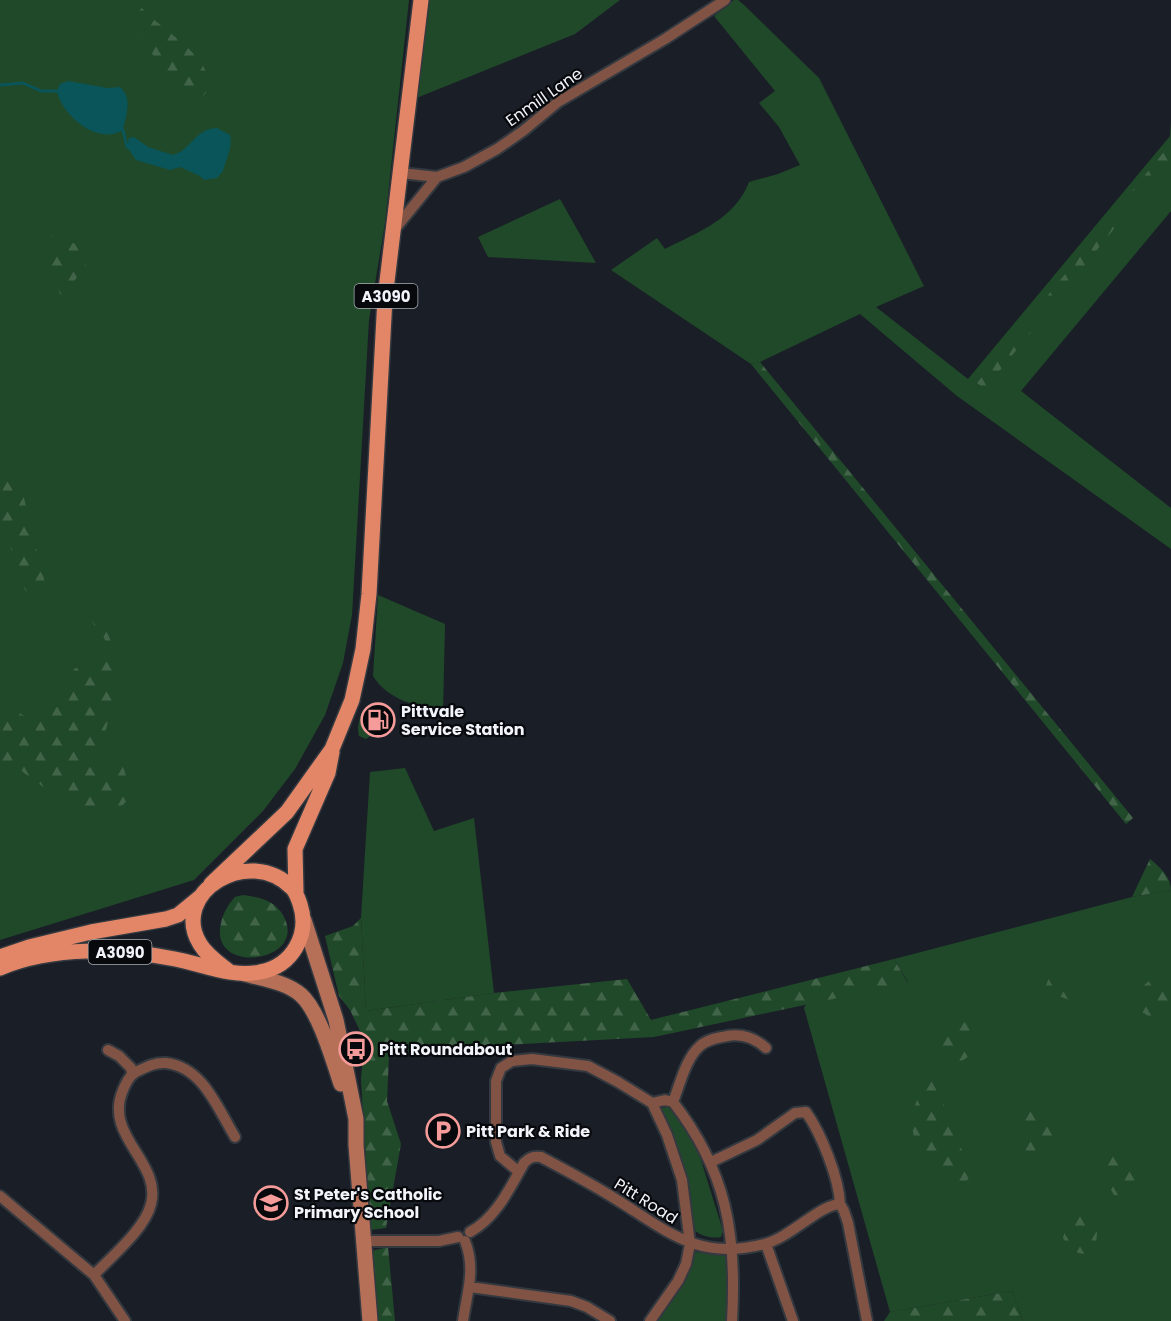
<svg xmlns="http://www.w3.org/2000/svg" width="1171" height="1321" font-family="Poppins,sans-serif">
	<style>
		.grass { fill: #204929 }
		.forest { fill: url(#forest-firs) }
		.water { fill: #0a555a }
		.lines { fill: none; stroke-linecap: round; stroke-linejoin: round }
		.stream { stroke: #0a555a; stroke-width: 3 }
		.minor-casing { stroke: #343940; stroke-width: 14 }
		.secondary-casing { stroke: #343940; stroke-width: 18 }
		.primary-casing { stroke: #343940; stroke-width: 18 }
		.minor { stroke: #805344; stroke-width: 10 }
		.secondary { stroke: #b77058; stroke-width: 15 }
		.primary { stroke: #e28667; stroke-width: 15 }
		.labels { text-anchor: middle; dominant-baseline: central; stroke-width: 4.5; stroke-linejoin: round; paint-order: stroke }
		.shield { fill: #07090c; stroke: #abaeb3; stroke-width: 1.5 }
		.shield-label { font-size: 15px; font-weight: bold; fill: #f1f4fa }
		.street-label { font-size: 16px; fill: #f1f4fa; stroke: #07090c }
		.poi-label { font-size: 16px; font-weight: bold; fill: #f1f4fa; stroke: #07090c; text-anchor: start }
	</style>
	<defs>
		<pattern id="forest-firs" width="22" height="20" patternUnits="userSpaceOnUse" patternTransform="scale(1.5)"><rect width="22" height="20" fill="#204929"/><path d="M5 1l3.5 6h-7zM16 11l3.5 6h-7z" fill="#416449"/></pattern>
	</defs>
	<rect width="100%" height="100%" fill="#1a1f27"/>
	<path class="grass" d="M 0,0 L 409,0 L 385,223 L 369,320 L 352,615 L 343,663 L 325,715 L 295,769 L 263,811 L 194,880 L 0,940 Z
		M 428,0 L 620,0 L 575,34 L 414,99 Z
		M 734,0 L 738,0 L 743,4 L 819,78 L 924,286 L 876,307 L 968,379 L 1170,136 L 1171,121 L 1171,211 L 1021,391 L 1171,508 L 1171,549 L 957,396 L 860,314 L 760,362 L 751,364 L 611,270 L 657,238 L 665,249 C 698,232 735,219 749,182 L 778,174 L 800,165 L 779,127 L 759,103 L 775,91 L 714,16 Z
		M 560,199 L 596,263 L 488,257 L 478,237 Z
		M 378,595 L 445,624 L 443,712 C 416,706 388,700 373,676 Z
		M 369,705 L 374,707 L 372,735 L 366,739 L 359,736 C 356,726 361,709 369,705 Z
		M 405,768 L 434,831 L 474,818 L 494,993 L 366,1011 L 361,918 L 370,772 Z
		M 1171,890 L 1171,1321 L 1023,1321 L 1012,1291 L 890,1312 L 804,1008 L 806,1004 L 908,982 L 894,959 L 1132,897 Z
		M 671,1105 L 696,1144 L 723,1231 L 721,1237 C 711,1239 701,1236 693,1229 C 693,1186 675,1148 660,1109 Z
		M 694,1252 L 728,1255 L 728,1321 L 654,1321 Z"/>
	<path class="forest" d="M 142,8 C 163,32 209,53 210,88 L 197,103 C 168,88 146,45 133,16 Z
		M 1171,143 L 1171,158 L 985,389 L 977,383 Z
		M 52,235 L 83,247 L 86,267 L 78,275 L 66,296 L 60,294 C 58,287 57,280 55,274 C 46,255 44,256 52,235 Z
		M 760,362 L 1133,818 L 1126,824 L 751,364 Z
		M 0,453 L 5,467 L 21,486 L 46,587 L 40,601 L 25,590 L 0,515 Z
		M 96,616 C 128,652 115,706 100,747 C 97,756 91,756 90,767 C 99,775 106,772 115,765 L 123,767 C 128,781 135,800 118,808 C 85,823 44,787 19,769 L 0,770 L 0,701 L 26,717 C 68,708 60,705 74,669 C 88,662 101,661 108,646 L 101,632 L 96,630 L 92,620 Z
		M 1150,859 C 1160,867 1171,877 1171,890 L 1132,897 Z
		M 243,895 C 259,897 274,900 283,915 C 309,961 217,975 220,930 C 221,917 226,907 235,897 Z
		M 361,918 L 366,1011 L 494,993 L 627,979 L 651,1020 L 894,959 L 908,983 L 654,1037 L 487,1046 L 389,1056 L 387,1101 L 401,1144 L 386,1228 L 370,1230 L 361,1079 L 363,1058 L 362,1035 L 350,1010 L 339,996 L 325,936 L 353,926 Z
		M 1056,972 C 1069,975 1076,984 1079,997 L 1072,1001 L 1051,993 L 1045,988 L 1049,978 Z
		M 1149,981 L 1157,982 L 1170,994 L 1171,1013 L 1150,1017 C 1130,1006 1132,994 1149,981 Z
		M 962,1021 C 991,1035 971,1065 949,1063 L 944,1058 L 940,1041 C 945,1031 951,1025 962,1021 Z
		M 931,1079 L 947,1111 L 969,1169 L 969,1178 L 964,1184 C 952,1181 945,1175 937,1167 C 918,1147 908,1138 914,1109 C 915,1102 922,1093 924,1083 Z
		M 1024,1106 C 1039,1108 1051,1122 1057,1136 L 1045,1154 C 1034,1154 1026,1154 1020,1144 L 1023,1133 L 1018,1113 Z
		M 1114,1148 C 1130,1153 1134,1161 1139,1177 L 1134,1192 L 1124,1196 L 1114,1195 C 1107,1184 1105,1171 1101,1158 L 1107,1150 Z
		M 1077,1210 L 1087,1211 C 1099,1225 1099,1234 1093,1252 C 1079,1258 1070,1249 1063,1238 L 1069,1218 Z
		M 388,1247 L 395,1321 L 375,1321 L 371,1251 Z
		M 1012,1291 L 1023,1321 L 884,1321 L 890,1312 Z"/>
	<path class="water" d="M 68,81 L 108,88 L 120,87 C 133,98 126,116 123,130 C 97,146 62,115 57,91 L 60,84 Z
		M 217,128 L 230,135 C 233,147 226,159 223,171 L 217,178 L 204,180 L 200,176 L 180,167 L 170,170 L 136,160 L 127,147 L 129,138 L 134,137 L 148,147 L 173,155 C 177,153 182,152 185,148 C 197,138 200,129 217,128 Z"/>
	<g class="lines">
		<path class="stream" d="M 0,85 L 23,83 L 41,91 L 57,91
			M 123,130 L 127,147"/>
		<defs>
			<path id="minor" d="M 401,173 L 437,177
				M 394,230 L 437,177 L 464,167 L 497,149 L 523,131 L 558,102 L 665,39 L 725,0
				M 108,1050 L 119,1056 L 131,1068 L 132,1074
				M 673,1102 C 680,1084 686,1058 700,1046 C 707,1039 718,1038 727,1036 C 743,1033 755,1038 766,1048
				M 652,1103 L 665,1100 L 673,1102 C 727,1171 737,1235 732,1321
				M 711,1162 L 757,1140 L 795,1113 L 806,1112 C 821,1133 839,1178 840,1204
				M 519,1172 L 500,1156 L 496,1142 L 496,1081 L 501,1068 L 512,1061 L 532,1059 L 588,1066 L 618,1082 L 652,1103 L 667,1135 L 682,1180 L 690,1244 L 686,1264 L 678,1281 L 650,1321
				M 0,1196 L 94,1275 L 125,1321
				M 840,1204 L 844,1211 L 848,1223 L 867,1321
				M 470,1232 C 496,1218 510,1188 524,1163 C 530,1157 534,1156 541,1157 C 569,1172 598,1187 625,1205 C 673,1236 703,1260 764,1244 C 790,1238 819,1205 840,1204
				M 365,1241 L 439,1241 L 458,1237
				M 766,1244 L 793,1321
				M 94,1275 C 111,1257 145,1229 151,1204 C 162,1162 103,1136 123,1090 C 126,1083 129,1076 136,1072 C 146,1067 155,1062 166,1063 C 203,1067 218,1109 235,1137
				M 470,1287 L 571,1301 L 587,1307 L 610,1321
				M 463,1321 C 467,1293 476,1269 465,1241"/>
			<path id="secondary" d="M 304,920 L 336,1020 L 356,1119 L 356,1145 L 370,1321
				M 245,974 C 263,979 286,982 301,995 C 319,1011 333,1060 341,1084"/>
			<path id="primary" d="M 211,884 L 287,812 L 332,749 L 352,700 L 357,677 L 363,649 L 369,594 L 385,298 L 421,0
				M 296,892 L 295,849 L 328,773 L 332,752
				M 0,957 L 29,947 L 91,932 L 166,919 L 178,915 L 200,897
				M 0,968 C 53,946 120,948 175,959 C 202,964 232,978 260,972 C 293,966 310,934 300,904 C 298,898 296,892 292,888 C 249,844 169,893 200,944 C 207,956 220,964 230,972"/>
		</defs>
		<use href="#minor" class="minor-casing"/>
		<use href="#secondary" class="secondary-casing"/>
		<use href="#primary" class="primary-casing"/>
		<use href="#minor" class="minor"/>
		<use href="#secondary" class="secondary"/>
		<use href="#primary" class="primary"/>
	</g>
	<defs>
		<symbol id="fuel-ring" viewBox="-11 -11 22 22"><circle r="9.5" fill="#07090c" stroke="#f59b99" stroke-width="1.5"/><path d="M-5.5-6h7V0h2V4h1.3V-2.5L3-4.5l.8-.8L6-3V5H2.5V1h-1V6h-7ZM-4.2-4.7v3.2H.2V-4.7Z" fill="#f59b99"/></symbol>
		<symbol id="bus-ring" viewBox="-11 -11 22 22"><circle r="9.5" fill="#07090c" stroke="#f59b99" stroke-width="1.5"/><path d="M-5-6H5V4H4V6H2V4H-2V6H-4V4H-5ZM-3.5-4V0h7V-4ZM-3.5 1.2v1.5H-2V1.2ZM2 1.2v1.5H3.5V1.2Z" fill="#f59b99"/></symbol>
		<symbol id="parking-ring" viewBox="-11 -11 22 22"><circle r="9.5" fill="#07090c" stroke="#f59b99" stroke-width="1.5"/><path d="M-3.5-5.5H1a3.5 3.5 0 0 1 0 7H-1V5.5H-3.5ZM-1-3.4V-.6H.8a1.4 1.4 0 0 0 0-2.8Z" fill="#f59b99"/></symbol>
		<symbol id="school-ring" viewBox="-11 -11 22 22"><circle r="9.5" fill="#07090c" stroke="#f59b99" stroke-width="1.5"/><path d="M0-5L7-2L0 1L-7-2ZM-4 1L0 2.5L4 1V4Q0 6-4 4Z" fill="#f59b99"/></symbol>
	</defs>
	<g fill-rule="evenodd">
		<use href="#fuel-ring" x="359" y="701" width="38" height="38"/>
		<use href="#bus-ring" x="337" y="1030" width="38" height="38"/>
		<use href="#parking-ring" x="424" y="1112" width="38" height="38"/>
		<use href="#school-ring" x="252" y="1184" width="38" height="38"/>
	</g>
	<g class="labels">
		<g class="shield">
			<rect x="354.5" y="284" width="63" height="24" rx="4.5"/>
			<rect x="88.5" y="940" width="63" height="24" rx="4.5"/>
		</g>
		<g class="shield-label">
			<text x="386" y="296">A3090</text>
			<text x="120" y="952">A3090</text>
		</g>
		<g class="street-label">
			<text transform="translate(544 97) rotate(-35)">Enmill Lane</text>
			<text transform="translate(646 1201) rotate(32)">Pitt Road</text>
		</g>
		<g class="poi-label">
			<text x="401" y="711">Pittvale<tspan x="401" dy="18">Service Station</tspan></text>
			<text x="379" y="1049">Pitt Roundabout</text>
			<text x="466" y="1131">Pitt Park &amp; Ride</text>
			<text x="294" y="1194">St Peter's Catholic<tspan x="294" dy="18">Primary School</tspan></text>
		</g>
	</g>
</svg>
